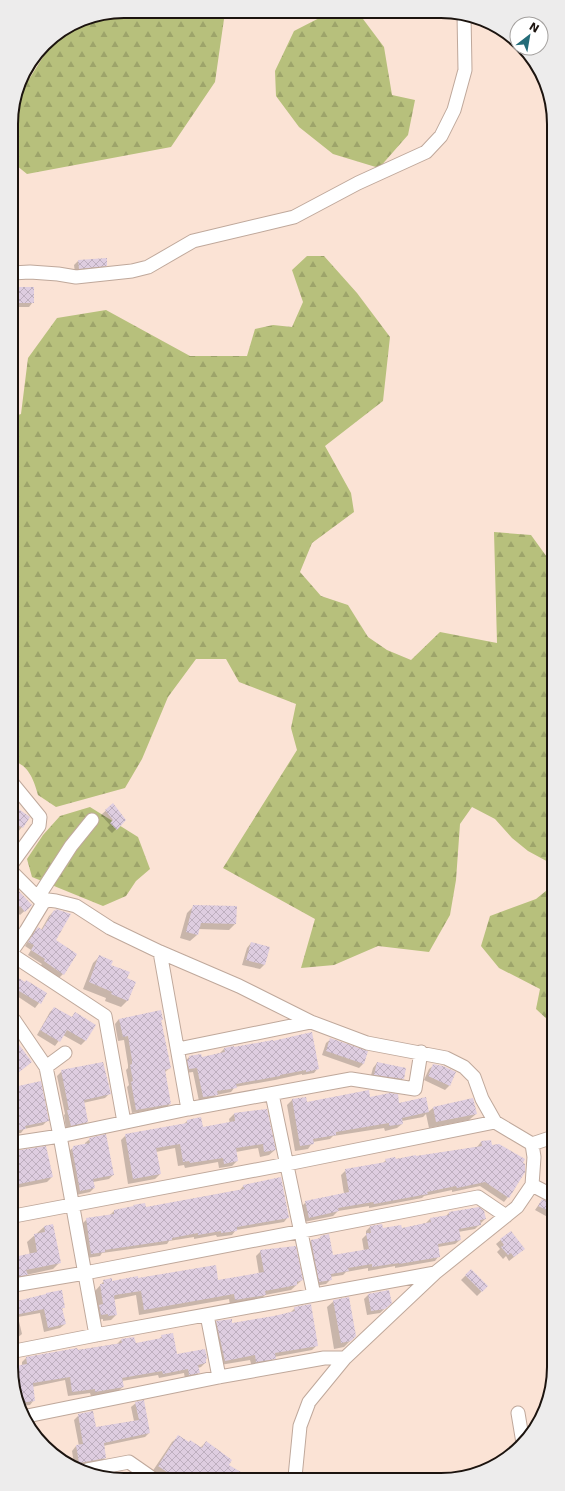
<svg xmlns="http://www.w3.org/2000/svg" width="565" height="1491" font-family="'DejaVu Sans',sans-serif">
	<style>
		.forest { fill: url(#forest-firs) }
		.shadow { fill: #0003 }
		.building { fill: url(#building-cross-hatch) }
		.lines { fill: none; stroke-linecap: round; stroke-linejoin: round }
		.minor-casing { stroke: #bfa89b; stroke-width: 15 }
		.minor { stroke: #fff; stroke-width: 13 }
		.rim { fill: none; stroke: #1c140f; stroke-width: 2 }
	</style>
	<defs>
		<pattern id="forest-firs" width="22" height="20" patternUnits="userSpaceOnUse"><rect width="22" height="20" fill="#b7c07c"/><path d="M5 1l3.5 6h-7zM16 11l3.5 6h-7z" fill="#9da46a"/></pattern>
		<pattern id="building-cross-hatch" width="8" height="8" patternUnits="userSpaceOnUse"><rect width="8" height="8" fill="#decde0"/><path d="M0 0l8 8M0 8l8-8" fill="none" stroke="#beafbf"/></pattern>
	</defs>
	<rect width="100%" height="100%" fill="#fbe3d5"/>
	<path class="forest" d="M 124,11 L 225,12 L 215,82 L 171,147 L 27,174 L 11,161 L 11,116 L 16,100 L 58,33 L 81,20 Z
		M 331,12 L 360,15 L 384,47 L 392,95 L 415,100 L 408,135 L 379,168 L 333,154 L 299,127 L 276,96 L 275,71 L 294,31 Z
		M 307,256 L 324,256 L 357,293 L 390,337 L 383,401 L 325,446 L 351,493 L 354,512 L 312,543 L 300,572 L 321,596 L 348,605 L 368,637 L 387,650 L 411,660 L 440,632 L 497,643 L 494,532 L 531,535 L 552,564 L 552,864 L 528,851 L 512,838 L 495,819 L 472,807 L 460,824 L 456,880 L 450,915 L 429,952 L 378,946 L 334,965 L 301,968 L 315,919 L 223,868 L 297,750 L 291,728 L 296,704 L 239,682 L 226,659 L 196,659 L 168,697 L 142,759 L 125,788 L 56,807 L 38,795 C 34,781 29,765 13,761 L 12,417 L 21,414 L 28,358 L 57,318 L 106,310 L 190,356 L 247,356 L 255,329 L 273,325 L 292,327 L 303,302 L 292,270 Z
		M 90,807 L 138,837 L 150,869 L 136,881 L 126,896 L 103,906 L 32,877 L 27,859 L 43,835 L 60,816 Z
		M 552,886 L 553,1021 L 550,1022 L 536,1009 L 540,989 L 499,968 L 481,946 L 490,916 L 536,899 Z"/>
	<path class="shadow" d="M 79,260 L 106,265 L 102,270 L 75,273 L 74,265 Z
		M 13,288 L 33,302 L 29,307 L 12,307 L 12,289 Z
		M 112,805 L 125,820 L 112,833 L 107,828 L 110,825 L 101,815 Z
		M 13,807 L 29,818 L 18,832 L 13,829 Z
		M 13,886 L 31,905 L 20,915 L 15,910 L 13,911 Z
		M 194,906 L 235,924 L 229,930 L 198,929 L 197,935 L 190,941 L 180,938 L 187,913 Z
		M 54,911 L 55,912 L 55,940 L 63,974 L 59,978 L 40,966 L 42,964 L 28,955 L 31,950 L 25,946 L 33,933 L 38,928 L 41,930 L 49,916 Z
		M 251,943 L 268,948 L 264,965 L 260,969 L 242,965 L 247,948 Z
		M 99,957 L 126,979 L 128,1000 L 121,1007 L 105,1001 L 106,998 L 83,989 L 93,963 Z
		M 14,976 L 46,994 L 35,1008 L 14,994 Z
		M 54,1008 L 71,1018 L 75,1013 L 95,1025 L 85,1041 L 81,1045 L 63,1035 L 55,1046 L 37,1035 L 50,1012 Z
		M 119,1019 L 162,1020 L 160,1021 L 170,1068 L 165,1072 L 170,1104 L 165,1108 L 132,1113 L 127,1087 L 129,1085 L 126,1070 L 128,1068 L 128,1065 L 124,1040 L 118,1041 L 115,1024 Z
		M 14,1036 L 19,1044 L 18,1045 L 31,1062 L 14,1076 Z
		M 331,1039 L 367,1052 L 363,1064 L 359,1068 L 322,1055 L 326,1043 Z
		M 272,1043 L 318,1068 L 314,1073 L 302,1075 L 302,1074 L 275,1080 L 235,1087 L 231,1092 L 216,1095 L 212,1099 L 199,1101 L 193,1072 L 185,1073 L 185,1062 L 189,1057 L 201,1058 L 220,1053 L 224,1049 Z
		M 377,1063 L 403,1079 L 399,1083 L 370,1079 L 373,1068 Z
		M 434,1065 L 455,1073 L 449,1086 L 445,1090 L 424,1080 L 429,1069 Z
		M 62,1071 L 109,1094 L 105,1098 L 83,1103 L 87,1122 L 83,1126 L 66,1129 L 64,1115 L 65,1114 L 57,1076 Z
		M 40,1083 L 48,1120 L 43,1125 L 24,1129 L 21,1133 L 14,1134 L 14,1088 Z
		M 369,1098 L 398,1104 L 425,1099 L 428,1112 L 433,1108 L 476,1114 L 469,1120 L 429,1128 L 426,1114 L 423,1117 L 402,1121 L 402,1124 L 397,1128 L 385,1131 L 384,1128 L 333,1136 L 330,1139 L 313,1142 L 308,1149 L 295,1151 L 287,1105 L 292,1100 L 306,1104 Z
		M 234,1114 L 275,1150 L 269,1155 L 260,1157 L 258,1148 L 236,1152 L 237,1161 L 232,1166 L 219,1168 L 218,1162 L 185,1168 L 184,1165 L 178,1166 L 175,1148 L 156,1152 L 160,1174 L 155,1179 L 128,1184 L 121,1140 L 126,1135 L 183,1125 L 187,1121 L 202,1128 L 230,1123 L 229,1119 Z
		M 90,1139 L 113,1175 L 109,1179 L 93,1182 L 94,1188 L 90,1192 L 76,1195 L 69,1151 L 74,1147 L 85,1145 L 85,1143 Z
		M 490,1141 L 508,1197 L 504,1202 L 480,1186 L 452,1192 L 452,1190 L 424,1196 L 422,1198 L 369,1208 L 369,1206 L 338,1211 L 333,1216 L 304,1222 L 301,1207 L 306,1202 L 344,1194 L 341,1175 L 346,1170 L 382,1164 L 386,1160 L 415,1157 L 477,1147 L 481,1142 Z
		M 14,1162 L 52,1177 L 47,1182 L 17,1188 L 17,1192 L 14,1196 Z
		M 244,1185 L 288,1217 L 284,1222 L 236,1230 L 232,1235 L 217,1237 L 216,1235 L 194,1239 L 194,1237 L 169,1241 L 167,1244 L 102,1253 L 100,1256 L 87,1258 L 82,1224 L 87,1219 L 110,1215 L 114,1211 L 145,1208 L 240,1190 Z
		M 542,1200 L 549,1204 L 553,1204 L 553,1220 L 535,1210 Z
		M 449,1213 L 485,1219 L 475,1229 L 458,1232 L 460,1240 L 455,1244 L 438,1247 L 439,1256 L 435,1261 L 395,1268 L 395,1266 L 368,1271 L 368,1268 L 346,1272 L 343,1275 L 330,1277 L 331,1279 L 326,1284 L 315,1286 L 307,1245 L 311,1241 L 318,1239 L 321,1237 L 332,1256 L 364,1251 L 362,1239 L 366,1235 L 366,1231 L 370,1227 L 381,1225 L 382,1229 L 401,1229 L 426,1223 L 430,1219 L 445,1217 Z
		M 52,1225 L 60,1262 L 53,1269 L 26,1275 L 20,1281 L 14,1282 L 14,1258 L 30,1255 L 27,1242 L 44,1227 Z
		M 510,1232 L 519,1253 L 509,1261 L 506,1256 L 503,1259 L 497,1252 L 500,1249 L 496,1244 Z
		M 261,1251 L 302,1280 L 291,1290 L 265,1295 L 260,1300 L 230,1305 L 229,1299 L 139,1315 L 136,1295 L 113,1300 L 116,1315 L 111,1320 L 103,1321 L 103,1319 L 96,1320 L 95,1311 L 98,1308 L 95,1291 L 104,1281 L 112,1282 L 137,1279 L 218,1281 L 259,1274 L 256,1256 Z
		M 471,1270 L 487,1286 L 477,1296 L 461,1280 Z
		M 368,1295 L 391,1303 L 380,1313 L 367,1315 L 364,1299 Z
		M 44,1296 L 64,1307 L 61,1310 L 65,1324 L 60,1328 L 44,1332 L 40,1313 L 18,1317 L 22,1334 L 17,1338 L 15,1339 L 15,1302 Z
		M 334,1301 L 355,1336 L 344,1347 L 334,1349 L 327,1307 Z
		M 295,1308 L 317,1345 L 312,1350 L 274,1357 L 269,1363 L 252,1367 L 250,1360 L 220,1365 L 212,1327 L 217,1322 L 232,1324 L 274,1317 L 290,1313 Z
		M 162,1336 L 176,1355 L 205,1360 L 205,1363 L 201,1367 L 198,1368 L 199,1372 L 194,1377 L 185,1379 L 184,1373 L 159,1378 L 158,1375 L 122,1381 L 123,1387 L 118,1391 L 91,1396 L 90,1393 L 68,1396 L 65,1380 L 32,1387 L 34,1400 L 30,1405 L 21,1406 L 15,1396 L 15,1367 L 22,1366 L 22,1362 L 26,1358 L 117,1344 L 121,1340 L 135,1344 L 158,1340 Z
		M 136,1403 L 149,1433 L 145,1437 L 103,1446 L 105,1458 L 101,1462 L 79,1466 L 74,1464 L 72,1451 L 76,1446 L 79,1446 L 74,1420 L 79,1415 L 95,1428 L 134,1421 L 131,1407 Z
		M 178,1437 L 200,1448 L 206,1442 L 228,1465 L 248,1477 L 161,1478 L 152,1472 L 172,1442 Z"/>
	<path class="building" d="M 107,258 L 107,266 L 79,269 L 78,260 Z
		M 13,287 L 34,287 L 34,303 L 13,303 Z
		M 113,803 L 126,820 L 117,830 L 110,823 L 113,820 L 105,810 Z
		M 13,805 L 30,817 L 23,828 L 13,822 Z
		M 13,885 L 32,905 L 25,912 L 20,906 L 13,911 Z
		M 193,905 L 237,906 L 236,924 L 201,923 L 198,935 L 186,932 Z
		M 56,909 L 71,914 L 56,940 L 77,954 L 64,975 L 44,961 L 45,959 L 31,950 L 34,945 L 28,942 L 38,927 L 42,930 L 54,910 L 55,911 Z
		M 251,942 L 270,947 L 265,965 L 246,960 Z
		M 99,955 L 113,961 L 111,965 L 130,972 L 127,978 L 136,982 L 128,1001 L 111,994 L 112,992 L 89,982 Z
		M 14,975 L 25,982 L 26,980 L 47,993 L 41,1004 L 14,988 Z
		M 54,1007 L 72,1017 L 75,1012 L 96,1025 L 86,1041 L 67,1030 L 60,1042 L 40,1030 Z
		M 161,1010 L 163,1020 L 161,1020 L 171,1068 L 165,1070 L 171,1104 L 136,1110 L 131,1082 L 133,1081 L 130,1065 L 132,1064 L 132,1060 L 128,1036 L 123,1037 L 119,1019 Z
		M 312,1032 L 319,1069 L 306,1072 L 306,1070 L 280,1075 L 280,1076 L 236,1084 L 237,1088 L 217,1091 L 218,1095 L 203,1097 L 197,1068 L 189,1069 L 187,1060 L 189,1059 L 189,1056 L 201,1054 L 202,1057 L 220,1053 L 225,1052 L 224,1048 L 234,1046 L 234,1047 L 273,1040 L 273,1041 Z
		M 14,1038 L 32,1062 L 14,1076 Z
		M 330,1038 L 368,1051 L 364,1064 L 326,1051 Z
		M 103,1062 L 111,1094 L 84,1100 L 88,1122 L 71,1126 L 67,1110 L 69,1110 L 61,1070 Z
		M 377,1062 L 406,1068 L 404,1079 L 374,1075 Z
		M 433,1064 L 443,1066 L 456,1072 L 450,1086 L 428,1076 Z
		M 41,1081 L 49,1121 L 25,1126 L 26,1129 L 14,1131 L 14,1087 Z
		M 369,1090 L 370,1097 L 390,1093 L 398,1094 L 399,1103 L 426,1097 L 429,1112 L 402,1118 L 403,1124 L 389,1126 L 389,1123 L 336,1132 L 336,1135 L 313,1139 L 314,1144 L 300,1146 L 292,1099 L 306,1097 L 307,1102 Z
		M 473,1098 L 477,1114 L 436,1122 L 433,1107 Z
		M 267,1109 L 276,1150 L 264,1152 L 263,1144 L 236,1148 L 238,1161 L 224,1164 L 223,1158 L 190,1163 L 189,1161 L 183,1162 L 180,1144 L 156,1148 L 161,1174 L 133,1179 L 125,1134 L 187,1123 L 187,1120 L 201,1117 L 203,1127 L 235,1121 L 234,1113 Z
		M 106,1134 L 114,1175 L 93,1179 L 95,1188 L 80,1191 L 72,1148 L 73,1148 L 73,1146 L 90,1143 L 89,1138 Z
		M 491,1140 L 492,1145 L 499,1144 L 525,1159 L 523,1163 L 525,1164 L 525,1172 L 509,1198 L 485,1182 L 457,1188 L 456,1186 L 427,1192 L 428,1194 L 374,1204 L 373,1202 L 338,1208 L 339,1211 L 309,1218 L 305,1201 L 349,1192 L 345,1169 L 386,1162 L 385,1159 L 395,1157 L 396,1159 L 416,1155 L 416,1156 L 482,1146 L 481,1141 Z
		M 46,1146 L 53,1177 L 14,1185 L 14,1151 Z
		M 281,1177 L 289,1218 L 237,1227 L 237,1231 L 221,1233 L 221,1231 L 198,1235 L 198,1233 L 172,1238 L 172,1240 L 105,1250 L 105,1252 L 91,1254 L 86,1218 L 114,1214 L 114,1210 L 134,1206 L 133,1205 L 145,1203 L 146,1207 L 244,1189 L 243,1185 Z
		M 542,1199 L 553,1204 L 553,1213 L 538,1206 Z
		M 479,1207 L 484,1211 L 486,1219 L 480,1220 L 481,1225 L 459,1229 L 461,1240 L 438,1244 L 440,1257 L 399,1264 L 399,1263 L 372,1267 L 372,1264 L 348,1268 L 349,1271 L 331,1274 L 332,1280 L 319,1282 L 311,1240 L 321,1238 L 320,1236 L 329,1234 L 333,1255 L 369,1249 L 366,1233 L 371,1233 L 370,1226 L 382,1224 L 383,1228 L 401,1225 L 402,1228 L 431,1222 L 430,1218 L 449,1215 L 449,1212 Z
		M 53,1224 L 61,1263 L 26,1270 L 28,1275 L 14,1277 L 14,1257 L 37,1252 L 34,1234 L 45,1232 L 44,1226 Z
		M 511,1231 L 525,1249 L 514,1257 L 511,1253 L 508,1255 L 501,1247 L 504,1245 L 500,1239 Z
		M 296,1246 L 303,1280 L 297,1282 L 297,1285 L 265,1291 L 266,1295 L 235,1300 L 234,1294 L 144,1310 L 141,1291 L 115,1295 L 114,1296 L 117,1315 L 108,1316 L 108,1314 L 101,1315 L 99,1305 L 103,1304 L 100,1284 L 104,1284 L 103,1280 L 112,1278 L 112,1281 L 138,1276 L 138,1278 L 216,1265 L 218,1280 L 264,1272 L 260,1250 Z
		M 471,1269 L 488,1286 L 482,1292 L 465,1275 Z
		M 62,1290 L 65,1308 L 62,1308 L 66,1324 L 48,1328 L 44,1309 L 15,1315 L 15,1303 L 17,1302 L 17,1301 L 46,1294 L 46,1293 Z
		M 389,1290 L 392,1303 L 385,1309 L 371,1311 L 368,1294 Z
		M 349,1297 L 356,1336 L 351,1341 L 341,1343 L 333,1300 Z
		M 311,1304 L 318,1346 L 275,1353 L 276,1359 L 256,1362 L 255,1355 L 225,1361 L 216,1321 L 232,1319 L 232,1323 L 274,1316 L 295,1311 L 294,1307 Z
		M 173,1333 L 177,1354 L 205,1349 L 207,1358 L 206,1359 L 206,1363 L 198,1365 L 200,1373 L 189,1375 L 188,1369 L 163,1374 L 162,1371 L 122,1378 L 124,1387 L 95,1392 L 95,1389 L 72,1392 L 70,1377 L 33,1383 L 35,1401 L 19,1403 L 15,1396 L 15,1366 L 27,1364 L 26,1357 L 77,1348 L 78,1350 L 122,1343 L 121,1339 L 134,1337 L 136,1343 L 162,1338 L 161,1335 Z
		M 144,1400 L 150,1433 L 104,1443 L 106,1458 L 79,1463 L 76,1445 L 83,1444 L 78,1414 L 93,1411 L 96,1427 L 139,1420 L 135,1402 Z
		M 178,1435 L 189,1442 L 190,1440 L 202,1448 L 206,1441 L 232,1460 L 229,1465 L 249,1477 L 214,1477 L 209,1474 L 206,1477 L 176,1478 L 158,1466 Z"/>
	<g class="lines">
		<defs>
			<path id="minor" d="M 12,273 L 30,272 L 58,274 L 76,277 L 132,271 L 148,267 L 193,241 L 294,217 L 358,183 L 426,152 L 441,136 L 454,110 L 465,70 L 464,14
				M 13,784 L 40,817 L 39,826 L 13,862
				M 13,873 L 43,903 L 48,900 L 56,901 L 76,906 L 110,928 L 160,952 L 239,986 L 311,1022 L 367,1043 L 446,1058 L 464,1067 L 474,1077 L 482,1099 L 495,1122 L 532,1144 L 534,1157 L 532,1185 L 517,1207 L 435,1273 L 345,1358 L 309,1402 L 300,1426 L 295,1477
				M 38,897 L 71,846 L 92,820
				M 14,948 L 26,931 L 43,903
				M 160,952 L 188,1109
				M 14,956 L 105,1016 L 124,1122
				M 14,1020 L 46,1067 L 60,1136 L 96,1335
				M 178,1049 L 311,1022
				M 46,1067 L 65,1053
				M 272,1094 L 314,1295
				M 14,1143 L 60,1136 L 188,1109 L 351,1079 L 415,1089 L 421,1052
				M 532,1144 L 553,1137
				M 532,1185 L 553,1196
				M 14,1216 L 287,1164 L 495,1122
				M 14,1285 L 85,1273 L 478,1197 L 506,1216
				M 207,1315 L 219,1377
				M 15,1351 L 96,1335 L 435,1273
				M 518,1413 L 523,1443
				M 27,1416 L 219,1377 L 324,1358 L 345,1358
				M 87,1470 L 129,1462 L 152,1478"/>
		</defs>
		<use href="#minor" class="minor-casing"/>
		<use href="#minor" class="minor"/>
	</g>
	<path d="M0 0H565V1491H0ZM124 18H441A106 106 0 0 1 547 124V1367A106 106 0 0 1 441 1473H124A106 106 0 0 1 18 1367V124A106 106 0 0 1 124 18Z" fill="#edecec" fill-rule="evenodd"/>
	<path class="rim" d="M124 18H441A106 106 0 0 1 547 124V1367A106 106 0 0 1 441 1473H124A106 106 0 0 1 18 1367V124A106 106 0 0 1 124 18Z"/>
	<g transform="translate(529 36) rotate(31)"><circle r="19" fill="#ffffff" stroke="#a4a19f"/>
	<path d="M0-3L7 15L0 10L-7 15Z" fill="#246c79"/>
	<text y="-6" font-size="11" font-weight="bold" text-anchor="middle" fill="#1c140f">N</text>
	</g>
</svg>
